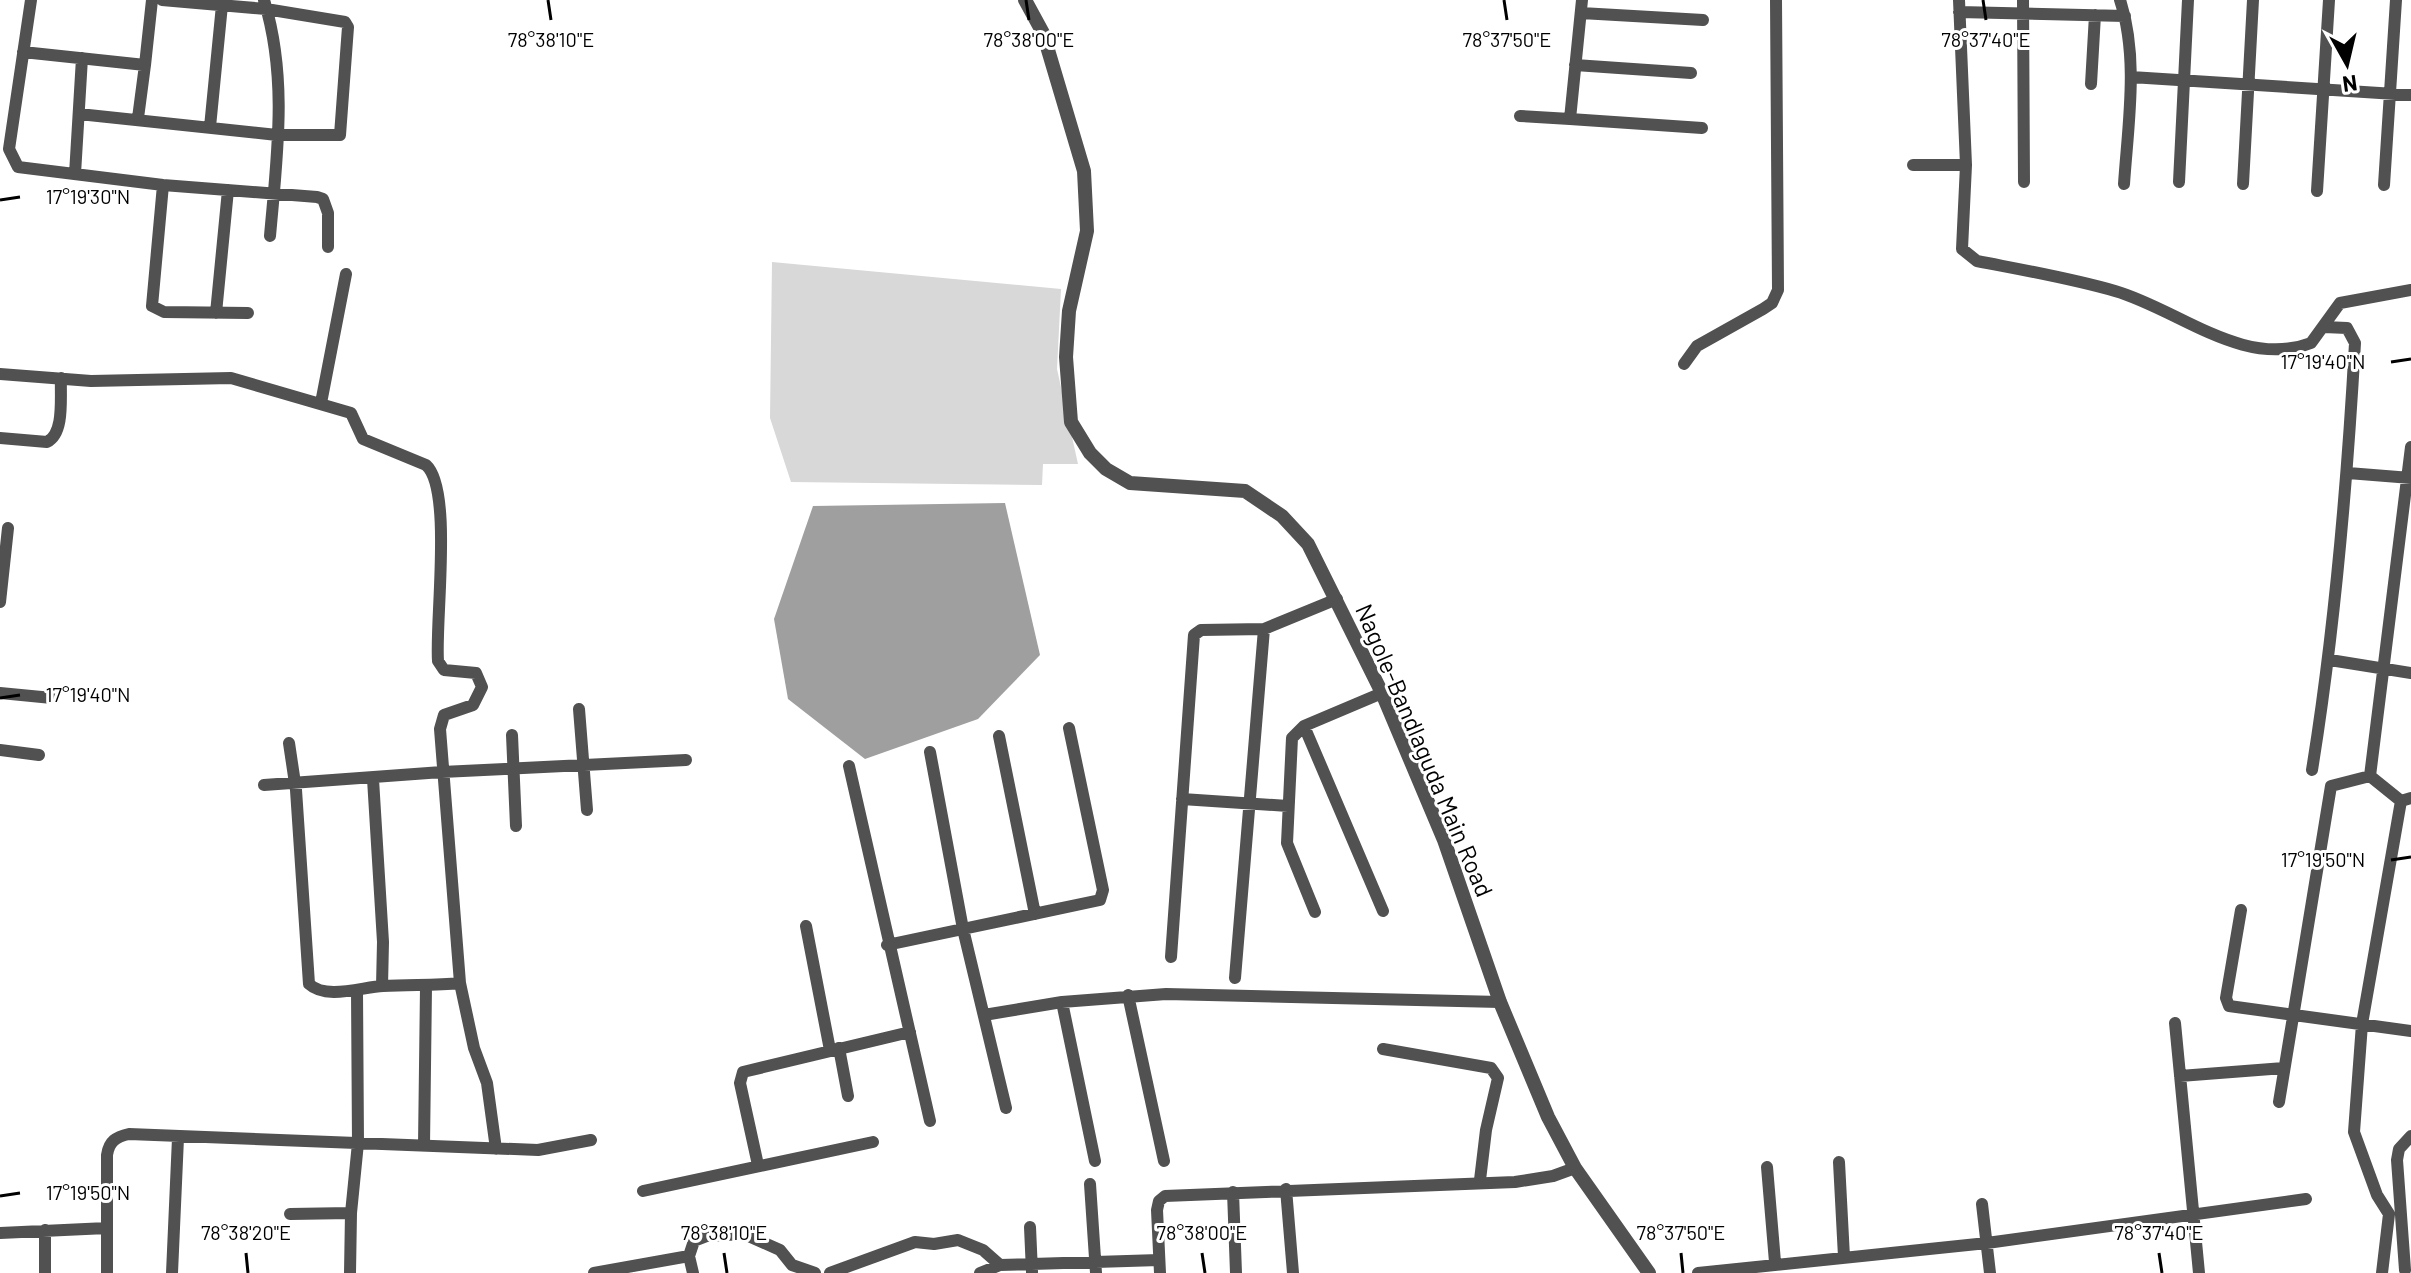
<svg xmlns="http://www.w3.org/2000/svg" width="2411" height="1273" font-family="Barlow,sans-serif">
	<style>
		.green { fill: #d8d8d8 }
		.water { fill: #9f9f9f }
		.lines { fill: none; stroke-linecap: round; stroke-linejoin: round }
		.minor { stroke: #515151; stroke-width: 12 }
		.tertiary { stroke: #515151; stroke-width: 14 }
		.ticks { fill: none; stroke: #000; stroke-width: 3 }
		.labels { text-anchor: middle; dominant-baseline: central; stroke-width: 6; stroke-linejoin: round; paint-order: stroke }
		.street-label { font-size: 24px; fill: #000; stroke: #fff }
		.ticks-label { font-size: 20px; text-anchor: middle; fill: #000; stroke: #fff; stroke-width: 6; stroke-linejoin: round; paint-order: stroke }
	</style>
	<rect width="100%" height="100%" fill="#fff"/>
	<path class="green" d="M 772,262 L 1061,289 L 1057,369 L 1078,464 L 1043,464 L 1042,485 L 791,482 L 770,418 Z"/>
	<path class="water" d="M 1005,503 L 1040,655 L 978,719 L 865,759 L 788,699 L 774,619 L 813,506 Z"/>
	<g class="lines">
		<path class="minor" d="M 31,0 L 9,149 L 18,167 L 163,185 L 317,197 L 323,199 L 328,213 L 328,247
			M 264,0 C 288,78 277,156 270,236
			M 1959,0 L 1966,165 L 1962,249 L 1977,261 C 2023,270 2070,278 2115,291 C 2178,309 2243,369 2311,343 L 2340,303 L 2411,290
			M 2023,0 L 2024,182
			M 2120,0 C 2139,58 2128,124 2124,184
			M 1959,12 L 2125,16
			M 1581,13 L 1703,20
			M 23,52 L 145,65 L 138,118
			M 145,65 L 152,0
			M 1575,65 L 1691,73
			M 2131,77 L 2411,95
			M 2091,84 L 2095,15
			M 79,114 L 277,135 L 340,135 L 348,27 L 345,22 L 266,9 L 162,0
			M 1520,116 L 1570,119 L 1582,0
			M 1570,119 L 1702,128
			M 210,127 L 222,5
			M 1913,165 L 1966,165
			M 75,174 L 82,58
			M 2179,182 L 2188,0
			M 2243,184 L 2253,0
			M 163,185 L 152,306 L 164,312 L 248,313
			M 2384,185 L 2396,0
			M 2317,191 L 2329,0
			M 216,313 L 228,190
			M 1684,364 L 1697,346 L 1763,309 L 1772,303 L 1778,290 L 1776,0
			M 0,374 L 91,381 L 231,378 L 351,413 L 363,439 L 426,465 C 453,489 435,620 438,661 L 444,670 L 476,673 L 482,687 L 473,705 L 444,715 L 440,729 L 460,983 L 474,1048 L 487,1083 L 496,1149
			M 321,403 L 346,274
			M 0,438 L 47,442 C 65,433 60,397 61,378
			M 2348,473 L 2411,478
			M 0,602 L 8,528
			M 2330,660 L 2411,673
			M 0,693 L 52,698
			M 579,709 L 587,810
			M 1304,726 L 1383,911
			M 512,735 L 516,826
			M 999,736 L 1035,914
			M 289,743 L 296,790 L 309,984 C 326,1000 362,987 383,986 C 409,984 434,986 460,983
			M 0,750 L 39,755
			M 930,752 L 963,929 L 1006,1108
			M 849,766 L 930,1121
			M 2312,770 C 2335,628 2347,486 2355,343 L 2347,328 L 2324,327
			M 2370,776 L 2411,447
			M 2370,776 L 2401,801
			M 373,779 L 383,942 L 382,986
			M 264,785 L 442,772 L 686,760
			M 1182,799 L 1288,806
			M 2241,910 L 2226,998 L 2229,1006 L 2411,1031
			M 1315,912 L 1287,843 L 1292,738 L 1304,726 L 1382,693
			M 806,926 L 830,1050
			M 887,945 L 1100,900 L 1103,890 L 1069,728
			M 1171,957 L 1194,635 L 1201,630 L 1264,629 L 1337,599
			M 1235,978 L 1264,629
			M 1128,995 L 1164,1161
			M 1062,1002 L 1095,1161
			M 984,1015 L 1062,1002 L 1166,994 L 1500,1002
			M 2175,1023 L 2199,1273
			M 839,1048 L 848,1096
			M 1383,1049 L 1491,1068 L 1498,1078 L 1486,1130 L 1480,1180
			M 2180,1076 L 2284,1068
			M 2279,1102 L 2331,786 L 2370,776
			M 424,1146 L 426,987
			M 1839,1162 L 1844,1257
			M 758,1165 L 740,1083 L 743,1072 L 910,1032
			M 1767,1167 L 1775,1262
			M 1090,1184 L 1096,1273
			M 1286,1189 L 1293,1273
			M 643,1191 L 873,1142
			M 1233,1192 L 1236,1273
			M 1982,1204 L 1990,1273
			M 290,1214 L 351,1213
			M 1030,1227 L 1032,1272
			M 0,1233 L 107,1228
			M 689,1256 L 694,1241 L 707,1236 L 744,1234 L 780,1250 L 792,1265 L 815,1273
			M 2405,1270 L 2397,1160 L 2399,1149 L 2411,1136
			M 45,1273 L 45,1230
			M 107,1273 L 107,1155 C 109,1141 116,1137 129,1134 L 538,1150 L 591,1140
			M 172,1273 L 178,1138
			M 350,1273 L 351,1213 L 358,1143 L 357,991
			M 594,1273 L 689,1256 L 693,1273
			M 830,1273 L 915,1242 L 934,1244 L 958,1240 L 983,1250 L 1000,1265
			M 980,1273 L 1000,1265 L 1159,1260
			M 1160,1273 L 1157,1210 L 1159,1201 L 1165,1196 L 1515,1182 L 1553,1176 L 1575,1168
			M 1698,1273 L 1987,1243 L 2306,1199
			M 2382,1273 L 2389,1214 L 2377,1195 L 2354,1132 L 2362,1024 L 2401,801 L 2411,798"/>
		<path class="tertiary" d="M 1025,0 L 1043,33 L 1084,171 L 1087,231 L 1069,311 L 1066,357 L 1071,422 L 1090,453 L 1106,469 L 1130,483 L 1245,491 L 1282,516 L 1308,544 L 1382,693 L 1444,840 L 1500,1002 L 1548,1117 L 1575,1168 L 1649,1273"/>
	</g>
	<path class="ticks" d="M 548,0 L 551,20M 1026,0 L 1029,20M 1504,0 L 1507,20M 1983,0 L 1986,20M 0,200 L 20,197M 2391,362 L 2411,359M 0,698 L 20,695M 2391,860 L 2411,857M 0,1196 L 20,1193M 246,1253 L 248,1273M 724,1253 L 727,1273M 1202,1253 L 1205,1273M 1681,1253 L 1683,1273M 2159,1253 L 2162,1273"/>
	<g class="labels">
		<g class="street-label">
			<text transform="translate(1425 750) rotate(67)">Nagole-Bandlaguda Main Road</text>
		</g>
	</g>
	<g class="ticks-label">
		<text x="551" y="47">78°38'10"E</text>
		<text x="1029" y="47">78°38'00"E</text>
		<text x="1507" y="47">78°37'50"E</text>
		<text x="1986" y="47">78°37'40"E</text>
		<text x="88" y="204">17°19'30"N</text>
		<text x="2323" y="369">17°19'40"N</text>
		<text x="88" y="702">17°19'40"N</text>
		<text x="2323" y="867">17°19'50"N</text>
		<text x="88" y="1200">17°19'50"N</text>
		<text x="246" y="1240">78°38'20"E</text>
		<text x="724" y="1240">78°38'10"E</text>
		<text x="1202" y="1240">78°38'00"E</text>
		<text x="1681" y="1240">78°37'50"E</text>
		<text x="2159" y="1240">78°37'40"E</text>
	</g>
	<g transform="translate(2347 64) rotate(172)" stroke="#ffffff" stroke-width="6" paint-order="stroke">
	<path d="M0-6L14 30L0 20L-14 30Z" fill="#000000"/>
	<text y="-12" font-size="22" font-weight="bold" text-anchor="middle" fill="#000000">N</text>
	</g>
</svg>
